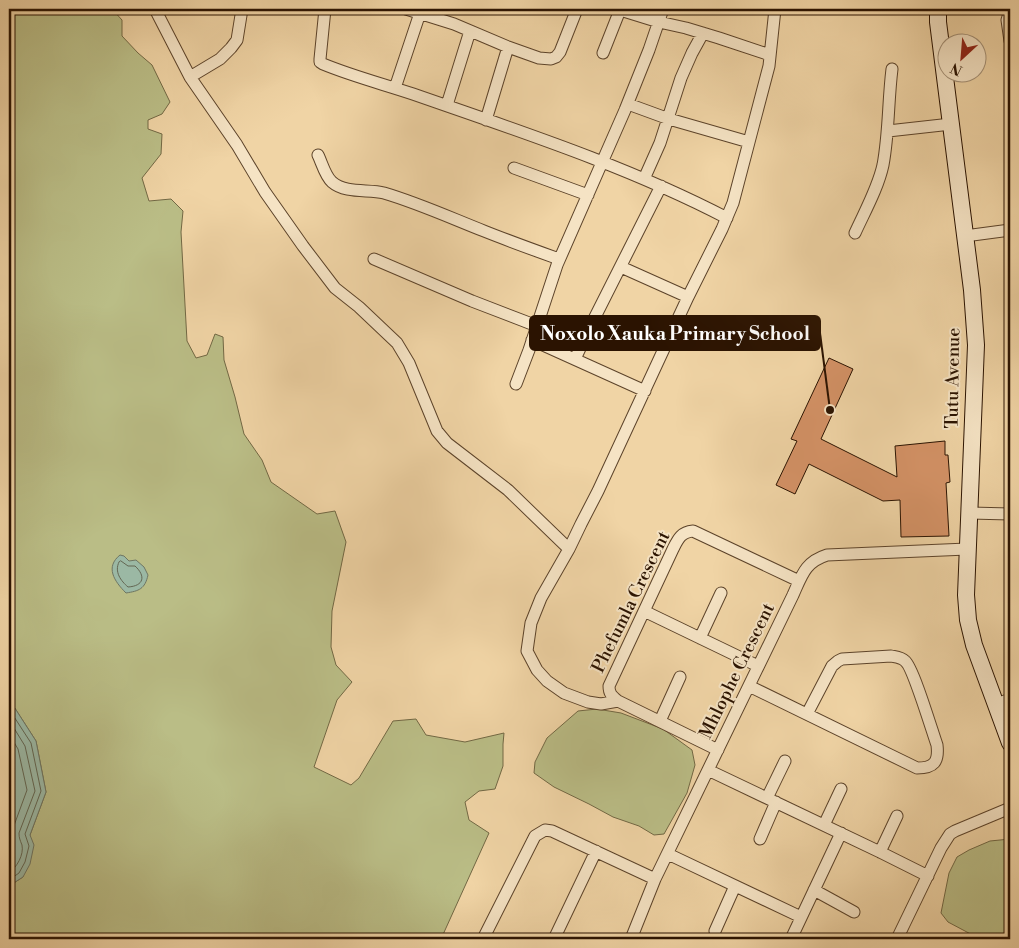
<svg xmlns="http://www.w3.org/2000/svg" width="1019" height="948" font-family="'Libre Bodoni',serif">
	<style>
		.green { fill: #babd86; stroke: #726844 }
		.water { fill: #9bb8a4; stroke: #6e7663 }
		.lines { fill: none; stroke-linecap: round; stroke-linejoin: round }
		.shore { stroke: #636652; stroke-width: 1 }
		.building { fill: #d49266; stroke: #2b1301 }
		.street-casing { stroke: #5c432a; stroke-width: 13 }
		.secondary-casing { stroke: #2b1301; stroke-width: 18 }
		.street { stroke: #f5e3c4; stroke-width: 11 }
		.secondary { stroke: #f5e3c4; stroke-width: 16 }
		.labels { text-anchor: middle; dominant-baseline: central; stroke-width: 4; stroke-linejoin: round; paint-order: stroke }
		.street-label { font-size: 18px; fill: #2b1301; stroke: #f5e3c4 }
		.leader { fill: none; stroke: #2b1301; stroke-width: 2 }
		.callout-dot { fill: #2b1301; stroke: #f5e3c4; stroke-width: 2 }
		.callout { fill: #2b1301; stroke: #2b1301; stroke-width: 2 }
		.callout-label { font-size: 19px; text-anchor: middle; font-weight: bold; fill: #fff }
	</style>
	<rect width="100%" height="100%" fill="#f0d4a5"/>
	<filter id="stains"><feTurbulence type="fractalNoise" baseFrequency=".004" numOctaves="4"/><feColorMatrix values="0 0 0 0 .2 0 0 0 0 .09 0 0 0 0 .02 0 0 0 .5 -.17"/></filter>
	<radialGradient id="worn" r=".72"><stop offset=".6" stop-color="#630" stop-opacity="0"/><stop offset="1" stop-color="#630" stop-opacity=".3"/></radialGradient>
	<path class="green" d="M 9,9 L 112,9 L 122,20 L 122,36 L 138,53 L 152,65 L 170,102 L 162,114 L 148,120 L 148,129 L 162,134 L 161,154 L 142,178 L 149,201 L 171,199 L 183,211 L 181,232 L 187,341 L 196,358 L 207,355 L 215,334 L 223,337 L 224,360 L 235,397 L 244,434 L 262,460 L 271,482 L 317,514 L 335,511 L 346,542 L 332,611 L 331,647 L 336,665 L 352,682 L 337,700 L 314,767 L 351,785 L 359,778 L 393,721 L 416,719 L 426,735 L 465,742 L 504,733 L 503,744 L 503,766 L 495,789 L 479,791 L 465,802 L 469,820 L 489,833 L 441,939 L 9,939 L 9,886 L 23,877 L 30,835 L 46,792 L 36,741 L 9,699 Z
		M 597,709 L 621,713 L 663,729 L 692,750 L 695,765 L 687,793 L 664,834 L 654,835 L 639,826 L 613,817 L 589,804 L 554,787 L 534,773 L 535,762 L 547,738 L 578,711 Z
		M 1010,839 L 1010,939 L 980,939 L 948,922 L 941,913 L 949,873 L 957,857 L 969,850 L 990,841 Z"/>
	<path class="water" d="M 120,555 L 124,556 L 129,561 L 136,560 L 144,567 L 148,575 C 145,589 139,591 126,593 C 114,581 105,567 120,555 Z
		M 9,699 L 36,741 L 46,792 L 30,835 L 34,845 L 30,864 L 23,877 L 9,886 Z"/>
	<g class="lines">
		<path class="shore" d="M 121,561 L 128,566 L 135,566 C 146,576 144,586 128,587 C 121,581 114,572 119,562 Z
			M 9,709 L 31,743 L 41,791 L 25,834 L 29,846 L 25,862 L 19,873 L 9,880
			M 9,720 L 25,746 L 35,791 L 19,833 C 19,838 20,840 22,845 C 24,855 17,867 9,873
			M 9,734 L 18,749 L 27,790 L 12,831 L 12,839 L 14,848 L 12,857 L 9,864"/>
	</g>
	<path class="building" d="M 829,358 L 853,369 L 821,439 L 897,477 L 895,446 L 945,441 L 945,455 L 948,455 L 950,482 L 946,483 L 949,536 L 901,537 L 900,500 L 883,501 L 809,464 L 795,494 L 776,485 L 797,441 L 791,439 Z"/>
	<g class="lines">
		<defs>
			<path id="street" d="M 155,9 L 190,77 L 237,145 L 265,192 L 303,246 L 335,288 L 359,307 L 397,343 L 409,363 L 437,431 L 447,443 L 508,490 L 569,549
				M 325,9 L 320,59 L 320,62 L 323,64 C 352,76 383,84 413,94 C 519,131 627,166 727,218
				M 406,9 L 454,24 L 508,47 L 539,58 L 551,59 L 556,57 L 560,52 L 577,9
				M 617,9 L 659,22 L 686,28 L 719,38 L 770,55
				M 1010,10 L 1007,20 L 1010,41
				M 603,53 L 620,10
				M 190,77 L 220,59 L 231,48 L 237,40 L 242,9
				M 395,88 L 420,13
				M 628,104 L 669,119 L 749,142
				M 447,105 L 470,31
				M 486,120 L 508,47
				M 888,131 L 951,124
				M 318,155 C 322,163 325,176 332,182 C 346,194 368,189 384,193 C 418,203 451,218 484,231 C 509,241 534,250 559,259
				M 514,168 L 588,195
				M 644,179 L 660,143 L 681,78 L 692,53 L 703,33
				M 855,233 C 865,211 878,188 883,165 C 889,133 888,101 892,69
				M 965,236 L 1010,230
				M 374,259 L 472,301 L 537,326
				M 621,267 L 688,297
				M 532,340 L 645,391
				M 575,359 L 591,325 L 661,186
				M 516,384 L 529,350 L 557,265 L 625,110 L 649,50 L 663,9
				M 970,513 L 1010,514
				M 644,611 L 758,666
				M 700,638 L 721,593
				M 749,686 L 917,768 C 934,768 939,762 937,745 C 932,731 913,667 905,661 C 901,657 896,657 891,656 L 842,659 L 838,661 L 832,666 L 807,714
				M 618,701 L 601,704 L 588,702 L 564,693 L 547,681 L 537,670 L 527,651 L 531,623 L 541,598 L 569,549 L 581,524 L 598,491 L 688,297 L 722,229 L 733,203 L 769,66 L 775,9
				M 997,704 L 1010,699
				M 660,721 L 680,677
				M 718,750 L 618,701 C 612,696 609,694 609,686 L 673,549 C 678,539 681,532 693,531 L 799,581
				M 708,770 L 880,852 L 928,876
				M 767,798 L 785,761
				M 824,825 L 841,789
				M 760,839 L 776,802
				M 880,852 L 897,816
				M 668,854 L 801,917
				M 814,890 L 854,912
				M 715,931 L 735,886
				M 483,939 L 535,836 L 545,830 L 552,831 L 655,879
				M 554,939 L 596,851
				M 631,939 L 655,879 L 793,595 C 802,575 805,562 827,555 L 967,549
				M 791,939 L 841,833
				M 897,939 L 941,848 L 950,834 L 955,831 L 1010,808"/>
			<path id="secondary" d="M 938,9 L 938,22 L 972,290 L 976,345 L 966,595 L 968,620 L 974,645 L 1010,743"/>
		</defs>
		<use href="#street" class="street-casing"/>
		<use href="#secondary" class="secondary-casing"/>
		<use href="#street" class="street"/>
		<use href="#secondary" class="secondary"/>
	</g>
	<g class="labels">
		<g class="street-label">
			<text transform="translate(953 378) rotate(-89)">Tutu Avenue</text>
			<text transform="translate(631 602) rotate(-64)">Phefumla Crescent</text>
			<text transform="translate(737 671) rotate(-64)">Mhlophe Crescent</text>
		</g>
	</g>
	<path class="leader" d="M830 410L820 333"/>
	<circle class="callout-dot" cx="830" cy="410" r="5"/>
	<rect class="callout" x="530" y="316" width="290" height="34" rx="5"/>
	<g class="callout-label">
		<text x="675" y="340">Noxolo Xauka Primary School</text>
	</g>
	<rect width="1019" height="948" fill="none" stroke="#f0d4a5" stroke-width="30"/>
	<rect x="10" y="10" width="999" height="928" fill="none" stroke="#2b1301" stroke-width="2.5"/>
	<rect x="15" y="15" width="989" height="918" fill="none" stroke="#2b1301"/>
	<g transform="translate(962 58) rotate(206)"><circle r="24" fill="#f5e3c4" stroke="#a49076"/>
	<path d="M0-4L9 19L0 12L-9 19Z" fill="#8f2418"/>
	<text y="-8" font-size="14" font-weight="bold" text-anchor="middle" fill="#2b1301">N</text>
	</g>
	<rect width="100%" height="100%" filter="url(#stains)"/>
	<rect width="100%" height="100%" fill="url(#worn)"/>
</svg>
